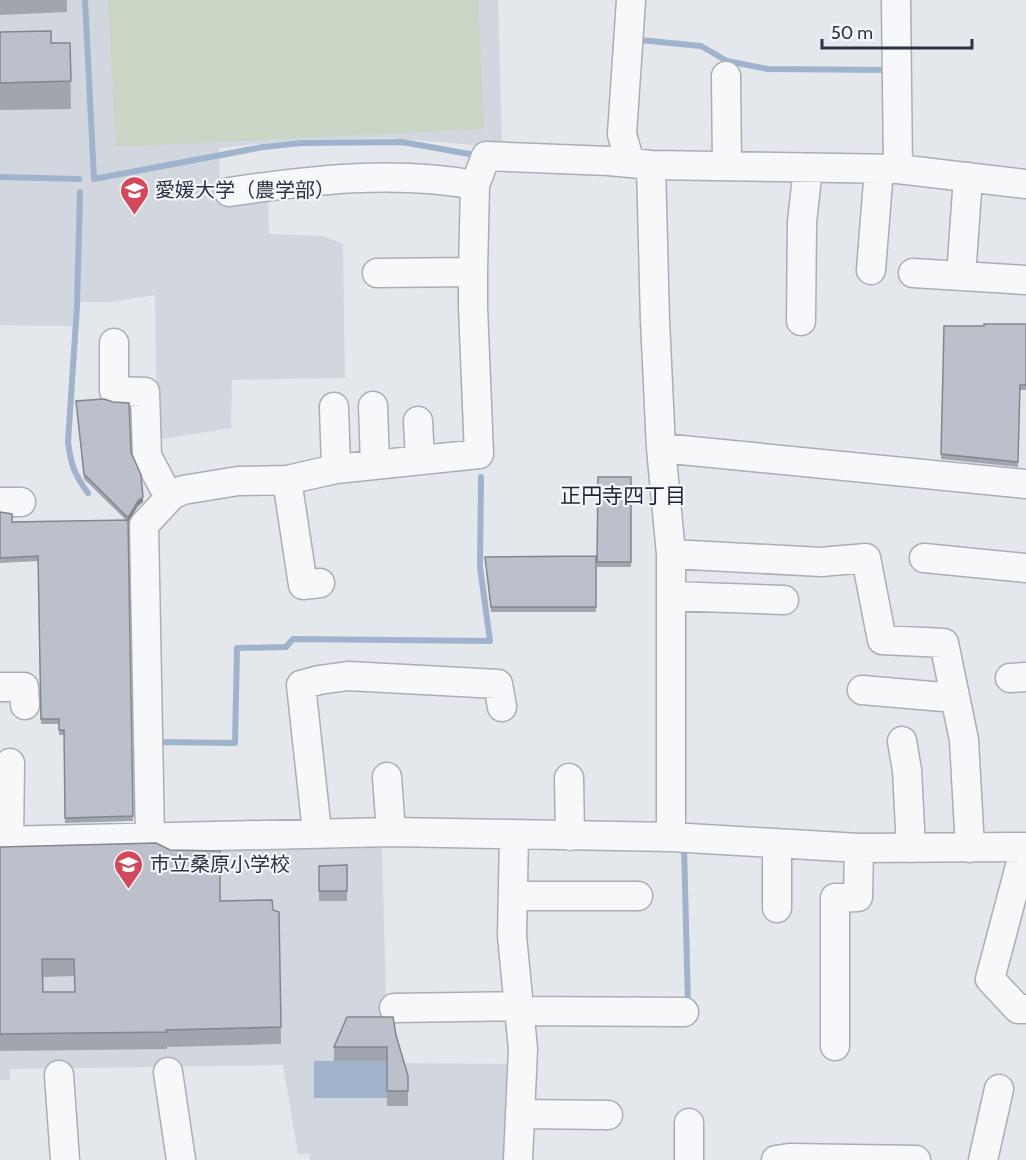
<svg xmlns="http://www.w3.org/2000/svg" width="1026" height="1160" font-family="Cabin,'Noto Sans JP',sans-serif">
	<style>
		.built { fill: #d2d6de }
		.green { fill: #c9d6c5 }
		.water { fill: #9fb4cc }
		.lines { fill: none; stroke-linecap: round; stroke-linejoin: round }
		.stream { stroke: #9fb4cc; stroke-width: 6 }
		.minor-casing { stroke: #a9aeb7; stroke-width: 31 }
		.minor { stroke: #f7f8fa; stroke-width: 28 }
		.wall { fill: #a1a5ae; fill-rule: evenodd }
		.shaded-wall { fill: #83868d }
		.building { fill: #bbc0ca; stroke: #83868d; stroke-width: 1.5; fill-rule: evenodd }
		.labels { text-anchor: middle; dominant-baseline: central; stroke-width: 4.5; stroke-linejoin: round; paint-order: stroke }
		.poi-label { font-size: 20px; fill: #2b3445; stroke: #f4f6f9; text-anchor: start }
		.neighbourhood-label { font-size: 21px; fill: #1d2536; stroke: #f4f6f9 }
	</style>
	<rect width="100%" height="100%" fill="#e4e7ec"/>
	<path class="built" d="M 0,0 L 498,0 L 502,147 L 390,138 L 298,140 L 219,148 L 220,197 L 268,195 L 269,234 L 323,236 L 343,244 L 345,378 L 232,380 L 231,428 L 157,440 L 155,295 L 110,302 L 74,302 L 73,326 L 0,325 Z
		M 382,848 L 386,998 L 400,1063 L 512,1064 L 509,1160 L 310,1160 L 310,1154 L 298,1154 L 283,1065 L 10,1069 L 10,1080 L 0,1080 L 0,854 Z"/>
	<path class="green" d="M 108,0 L 478,0 L 484,129 L 116,147 Z"/>
	<path class="water" d="M 314,1061 L 387,1061 L 387,1098 L 314,1098 Z"/>
	<g class="lines">
		<path class="stream" d="M 85,0 L 94,179 L 263,147 L 301,143 L 402,142 L 475,155
			M 640,40 L 701,46 L 727,61 L 768,69 L 888,70
			M 0,177 L 79,179
			M 80,192 L 77,306 L 68,442 C 71,465 74,474 88,493
			M 155,742 L 235,743 L 237,648 L 286,647 L 293,639 L 490,641 L 480,567 L 481,477
			M 684,846 L 688,1005"/>
		<defs>
			<path id="minor" d="M 896,0 L 898,169
				M 726,76 L 727,166
				M 630,163 L 622,134 L 631,0
				M 651,165 L 655,321 L 661,448 L 671,554 L 671,837
				M 229,192 C 311,180 393,170 475,185
				M 871,270 L 879,169
				M 377,273 L 473,272
				M 913,273 L 1026,280
				M 961,276 L 968,177
				M 801,321 L 802,222 L 808,168
				M 114,343 L 114,391 L 145,392 L 147,456 L 164,488 L 172,495
				M 373,406 L 375,464
				M 334,407 L 336,469
				M 418,421 L 420,460
				M 661,448 L 1026,484
				M 287,480 L 303,585 L 320,583
				M 0,502 L 21,502
				M 671,554 L 821,562 L 866,558 L 882,640 L 944,643 L 964,740 L 970,848
				M 924,558 L 1026,568
				M 671,596 L 784,600
				M 1010,678 L 1026,677
				M 0,687 L 24,687 L 25,705
				M 862,690 L 955,698
				M 902,741 L 907,770 L 911,848
				M 387,777 L 391,832
				M 569,778 L 570,836
				M 317,832 L 301,685 L 319,680 L 348,676 L 498,684 L 502,707
				M 514,835 L 512,936 L 523,1049 L 518,1160
				M 150,837 L 144,525 L 172,495 L 183,490 L 238,481 L 287,480 L 336,469 L 479,454 L 473,307 L 473,272 L 475,185 L 486,156 L 609,161 L 651,165 L 898,169 L 1026,184
				M 0,841 L 391,832 L 671,837 L 859,848 L 1026,847
				M 9,841 L 10,763
				M 777,843 L 777,908
				M 1025,847 L 990,979 L 1018,1009 L 1026,1009
				M 513,896 L 638,896
				M 394,1008 L 519,1006
				M 519,1011 L 684,1012
				M 835,1046 L 835,898 L 858,897 L 859,848
				M 168,1072 L 181,1160
				M 59,1075 L 65,1160
				M 521,1114 L 608,1115
				M 689,1160 L 689,1123
				M 776,1160 L 789,1158 L 916,1160
				M 983,1160 L 999,1089"/>
		</defs>
		<use href="#minor" class="minor-casing"/>
		<use href="#minor" class="minor"/>
	</g>
	<path class="wall" d="M 0,0 L 67,0 L 67,12 L 0,15 Z
		M 0,32 L 51,43 L 70,43 L 71,109 L 0,110 Z
		M 1026,324 L 1026,390 L 1020,390 L 1018,467 L 941,459 L 944,326 L 984,326 Z
		M 76,401 L 131,452 L 143,502 L 138,506 L 128,522 L 133,821 L 65,823 L 64,735 L 59,735 L 59,724 L 41,724 L 38,561 L 0,563 L 0,512 L 12,522 L 126,520 L 84,479 Z
		M 598,477 L 631,477 L 631,567 L 597,567 Z
		M 596,556 L 596,612 L 491,612 L 485,557 Z
		M 0,847 L 220,901 L 273,910 L 279,912 L 281,1044 L 167,1047 L 167,1049 L 0,1051 ZM 74,976 L 75,992 L 43,992 L 42,977 Z
		M 347,865 L 347,901 L 319,901 L 319,866 Z
		M 396,1035 L 408,1076 L 408,1106 L 387,1106 L 387,1061 L 334,1061 L 334,1047 Z"/>
	<path class="shaded-wall" d="M 143,497 L 143,502 L 138,506 L 128,522 L 128,518 L 138,501 Z"/>
	<path class="building" d="M 51,31 L 51,43 L 70,43 L 71,81 L 0,83 L 0,32 Z
		M 984,324 L 1026,324 L 1026,385 L 1020,385 L 1018,462 L 941,454 L 944,326 L 984,326 Z
		M 104,399 L 113,402 L 129,403 L 131,452 L 141,475 L 143,497 L 138,501 L 128,518 L 84,474 L 76,401 Z
		M 598,477 L 631,477 L 631,562 L 597,562 Z
		M 0,512 L 12,514 L 12,522 L 128,520 L 133,816 L 65,818 L 64,730 L 59,730 L 59,719 L 41,719 L 38,556 L 0,558 Z
		M 596,556 L 596,607 L 491,607 L 485,557 Z
		M 156,843 L 170,850 L 220,851 L 220,901 L 272,900 L 273,910 L 279,912 L 281,1027 L 166,1030 L 167,1032 L 0,1034 L 0,847 ZM 42,959 L 74,959 L 75,992 L 43,992 Z
		M 347,865 L 347,891 L 319,891 L 319,866 Z
		M 347,1017 L 393,1017 L 396,1035 L 408,1076 L 408,1091 L 387,1091 L 387,1047 L 334,1047 Z"/>
	<defs>
		<symbol id="university-pin" viewBox="-11 -11 22 30"><path d="M0 17L-7.5 6A9.5 9.5 0 1 1 7.5 6Z" fill="#d1495b" stroke="#f4f6f9"/><path d="M0-5L7-2L0 1L-7-2ZM-4 1L0 2.5L4 1V4Q0 6-4 4Z" fill="#fff"/></symbol>
		<symbol id="school-pin" viewBox="-11 -11 22 30"><path d="M0 17L-7.5 6A9.5 9.5 0 1 1 7.5 6Z" fill="#d1495b" stroke="#f4f6f9"/><path d="M0-5L7-2L0 1L-7-2ZM-4 1L0 2.5L4 1V4Q0 6-4 4Z" fill="#fff"/></symbol>
	</defs>
	<g fill-rule="evenodd">
		<use href="#university-pin" x="118" y="174" width="33" height="45"/>
		<use href="#school-pin" x="112" y="848" width="33" height="45"/>
	</g>
	<g class="labels">
		<g class="poi-label">
			<text x="155" y="190">愛媛大学（農学部）</text>
			<text x="150" y="864">市立桑原小学校</text>
		</g>
		<g class="neighbourhood-label">
			<text x="623" y="495">正円寺四丁目</text>
		</g>
	</g>
	<path d="M822 39v9h150v-9" fill="none" stroke="#2b3445" stroke-width="3"/>
	<text x="831" y="39" font-size="18" fill="#2b3445" stroke="#f4f6f9" stroke-width="4.5" paint-order="stroke">50 m</text>
</svg>
